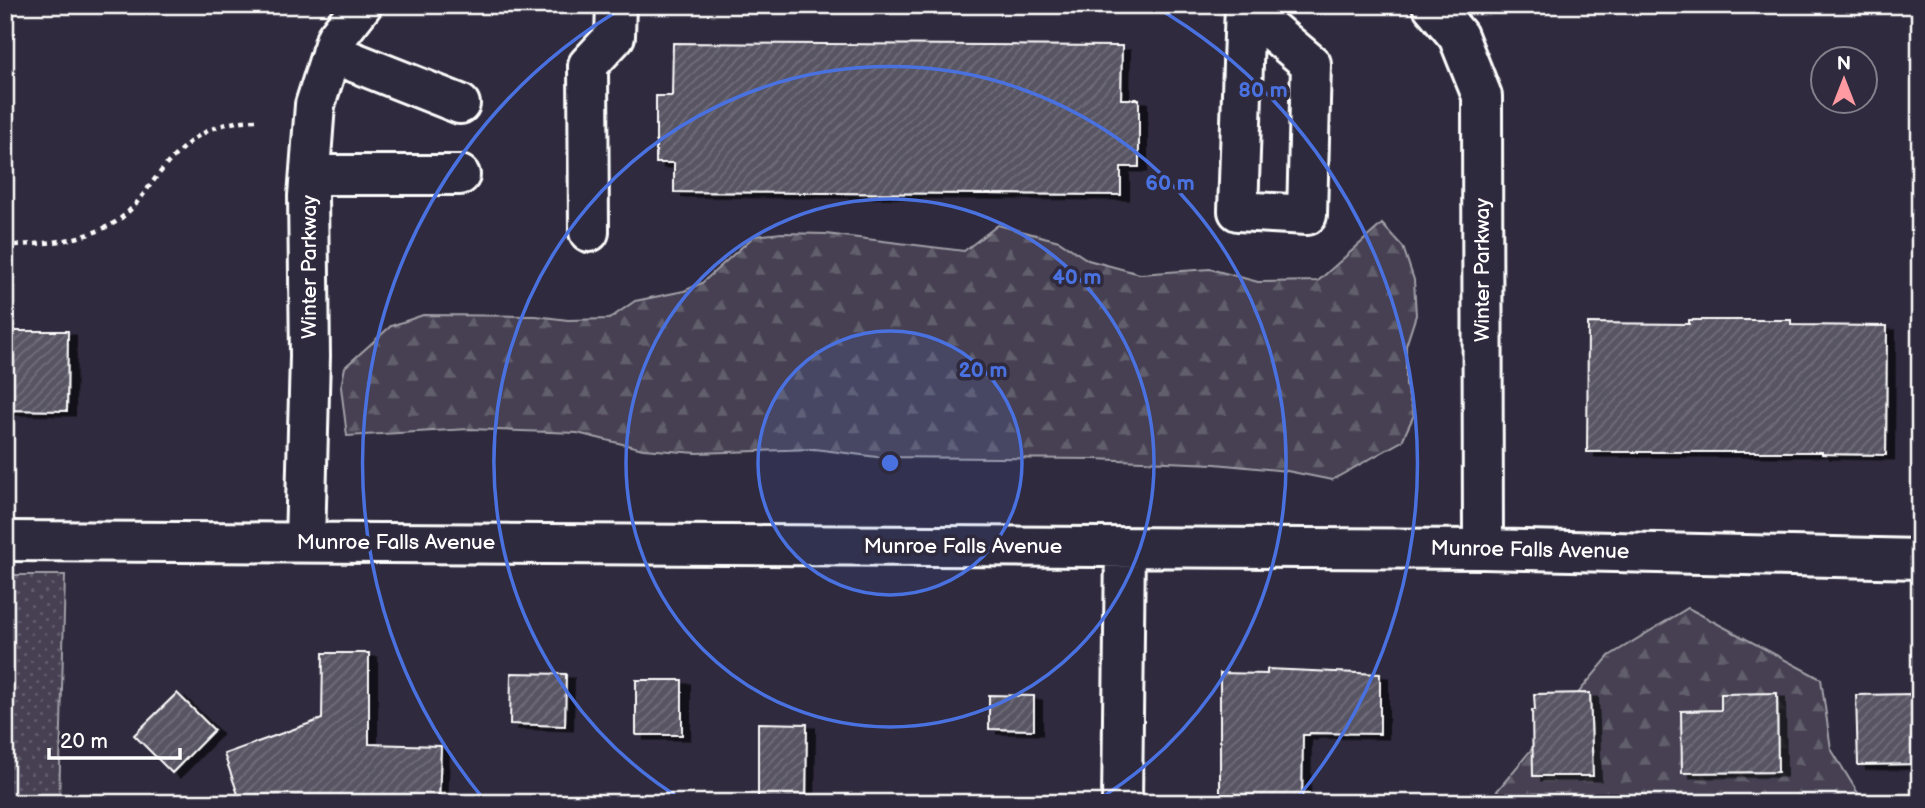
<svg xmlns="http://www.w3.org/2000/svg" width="1925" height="808" font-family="'Balsamiq Sans',sans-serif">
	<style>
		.forest { fill: url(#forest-firs); stroke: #a2a0a8; stroke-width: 2 }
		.park { fill: url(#park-dots); stroke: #a2a0a8; stroke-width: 2 }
		.building { fill: url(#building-hatch); stroke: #fff; stroke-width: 2; filter: url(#shadow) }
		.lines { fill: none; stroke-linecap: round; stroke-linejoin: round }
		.minor-casing { stroke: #fff; stroke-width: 44 }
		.path { stroke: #fff; stroke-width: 4.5; stroke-dasharray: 5 5; stroke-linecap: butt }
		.minor { stroke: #2f2a3d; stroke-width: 38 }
		.ring { fill: none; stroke: #4a71e0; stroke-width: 3.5 }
		.labels { text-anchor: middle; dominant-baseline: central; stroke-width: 7; stroke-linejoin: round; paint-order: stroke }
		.street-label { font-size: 21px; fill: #fff; stroke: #2f2a3d }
		.centre { fill: #4a71e0; stroke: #2f2a3d; stroke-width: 3.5 }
		.ring-label { font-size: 21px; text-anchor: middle; font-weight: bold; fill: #4a71e0; stroke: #2f2a3d; stroke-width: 7; stroke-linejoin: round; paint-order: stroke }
	</style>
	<defs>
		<pattern id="forest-firs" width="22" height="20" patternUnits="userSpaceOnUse" patternTransform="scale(1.75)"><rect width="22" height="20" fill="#464152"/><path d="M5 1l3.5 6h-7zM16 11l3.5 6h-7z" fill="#625e6c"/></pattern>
		<pattern id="park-dots" width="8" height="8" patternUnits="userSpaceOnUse" patternTransform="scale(1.75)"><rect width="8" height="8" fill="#464152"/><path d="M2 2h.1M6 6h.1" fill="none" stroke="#625e6c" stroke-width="1.8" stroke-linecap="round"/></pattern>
		<pattern id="building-hatch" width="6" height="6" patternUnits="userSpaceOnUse" patternTransform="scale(1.75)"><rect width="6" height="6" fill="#595564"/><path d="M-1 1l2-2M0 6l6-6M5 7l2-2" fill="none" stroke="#726e7b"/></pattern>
		<filter id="shadow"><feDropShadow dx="8" dy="4.5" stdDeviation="0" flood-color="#0009"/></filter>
	</defs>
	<rect width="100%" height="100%" fill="#2f2a3d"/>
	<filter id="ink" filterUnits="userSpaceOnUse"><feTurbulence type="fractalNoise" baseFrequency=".0143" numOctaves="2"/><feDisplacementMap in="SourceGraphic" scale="14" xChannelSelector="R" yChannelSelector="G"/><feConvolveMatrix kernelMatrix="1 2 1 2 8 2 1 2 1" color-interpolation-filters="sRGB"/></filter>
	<g filter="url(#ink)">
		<path class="forest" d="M 1382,224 L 1403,247 L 1414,280 L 1416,315 L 1406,346 L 1406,386 L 1414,415 L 1402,441 L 1332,480 L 1287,471 L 1215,464 L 1094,459 L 877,457 L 815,449 L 697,453 L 643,449 L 577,433 L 469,429 L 347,436 L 341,387 L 345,367 L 391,326 L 423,315 L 536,316 L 568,320 L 609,319 L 635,301 L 684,291 L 702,283 L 754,236 L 782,233 L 826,234 L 964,251 L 998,225 L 1059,241 L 1088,260 L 1140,274 L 1210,269 L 1258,282 L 1318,281 Z
			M 1688,608 L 1821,679 L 1831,749 L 1864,803 L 1487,803 L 1609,656 Z"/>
		<path class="park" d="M 5,575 L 65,575 L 59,803 L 5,803 Z"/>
		<path class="building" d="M 673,43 L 1122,46 L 1121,99 L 1139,99 L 1139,167 L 1121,167 L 1121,195 L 674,192 L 674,163 L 656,163 L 656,96 L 672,96 Z
			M 1689,320 L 1791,320 L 1791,325 L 1887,326 L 1886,455 L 1822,454 L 1822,452 L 1587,452 L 1588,323 L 1689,324 Z
			M 5,331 L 68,331 L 67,411 L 5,410 Z
			M 323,653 L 369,653 L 369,744 L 441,746 L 439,803 L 241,803 L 224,754 L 322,719 Z
			M 1267,669 L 1380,674 L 1380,734 L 1310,733 L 1309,735 L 1303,735 L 1302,803 L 1220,803 L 1220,673 L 1267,674 Z
			M 511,673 L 566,674 L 565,726 L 510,724 Z
			M 636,680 L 682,680 L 682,735 L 636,735 Z
			M 177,693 L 214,730 L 172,773 L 134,735 Z
			M 1590,693 L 1593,776 L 1533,776 L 1532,710 L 1535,710 L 1534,694 Z
			M 1777,693 L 1778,772 L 1682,773 L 1681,711 L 1721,710 L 1721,694 Z
			M 1913,694 L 1915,764 L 1858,765 L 1856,695 Z
			M 989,695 L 1034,696 L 1034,730 L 989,729 Z
			M 758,723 L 807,724 L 806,803 L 758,803 Z"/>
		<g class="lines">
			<defs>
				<path id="minor" d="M 1432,5 L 1458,36 L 1482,96 L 1483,549
					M 1245,8 L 1311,64 L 1307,215 L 1238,211 L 1245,5
					M 331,53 L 460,104
					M 310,175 L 460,175
					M 589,232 L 588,65 L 615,36 L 616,5
					M 5,541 L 1483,549 L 1920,559
					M 305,542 L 310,356 L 308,196 L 315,105 L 336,38 L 362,5
					M 1122,803 L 1125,547"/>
			</defs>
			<use href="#minor" class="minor-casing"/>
			<path class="path" d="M 5,245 C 42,245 83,241 114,223 C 129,214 141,198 151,184 C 181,145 204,122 256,120"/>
			<use href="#minor" class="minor"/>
		</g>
	</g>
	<circle cx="890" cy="463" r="132" fill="#4a71e0" fill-opacity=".12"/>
	<g class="ring">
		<circle cx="890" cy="463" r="132"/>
		<circle cx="890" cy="463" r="264"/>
		<path d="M686 802A396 396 0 1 1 1094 802"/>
		<path d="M486 802A528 528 0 0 1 626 6M1154 6A528 528 0 0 1 1294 802"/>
	</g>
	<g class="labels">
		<g class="street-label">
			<text transform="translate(309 267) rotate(-90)">Winter Parkway</text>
			<text transform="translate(1482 270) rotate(-90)">Winter Parkway</text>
			<text x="396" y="542">Munroe Falls Avenue</text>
			<text x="963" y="546">Munroe Falls Avenue</text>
			<text transform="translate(1530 550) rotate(1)">Munroe Falls Avenue</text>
		</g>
	</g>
	<circle cx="890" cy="463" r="10" class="centre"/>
	<g class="ring-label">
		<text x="1263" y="97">80 m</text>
		<text x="1170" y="190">60 m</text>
		<text x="1077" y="284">40 m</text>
		<text x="983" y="377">20 m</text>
	</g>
	<rect width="1925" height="808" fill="none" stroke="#2f2a3d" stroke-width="28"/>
	<rect x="14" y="14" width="1897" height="780" fill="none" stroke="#fff" stroke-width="2.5" filter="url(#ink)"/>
	<g transform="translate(1844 80)"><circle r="33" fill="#2f2a3d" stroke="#827f8b" stroke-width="2"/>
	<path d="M0-5L12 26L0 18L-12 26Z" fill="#ff9aa2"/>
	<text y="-10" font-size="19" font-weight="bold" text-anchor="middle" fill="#ffffff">N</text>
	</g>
	<path d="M49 748v10h131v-10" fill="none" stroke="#ffffff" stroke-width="3.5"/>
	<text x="60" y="748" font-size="21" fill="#ffffff" stroke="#2f2a3d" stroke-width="5" paint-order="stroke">20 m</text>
</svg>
